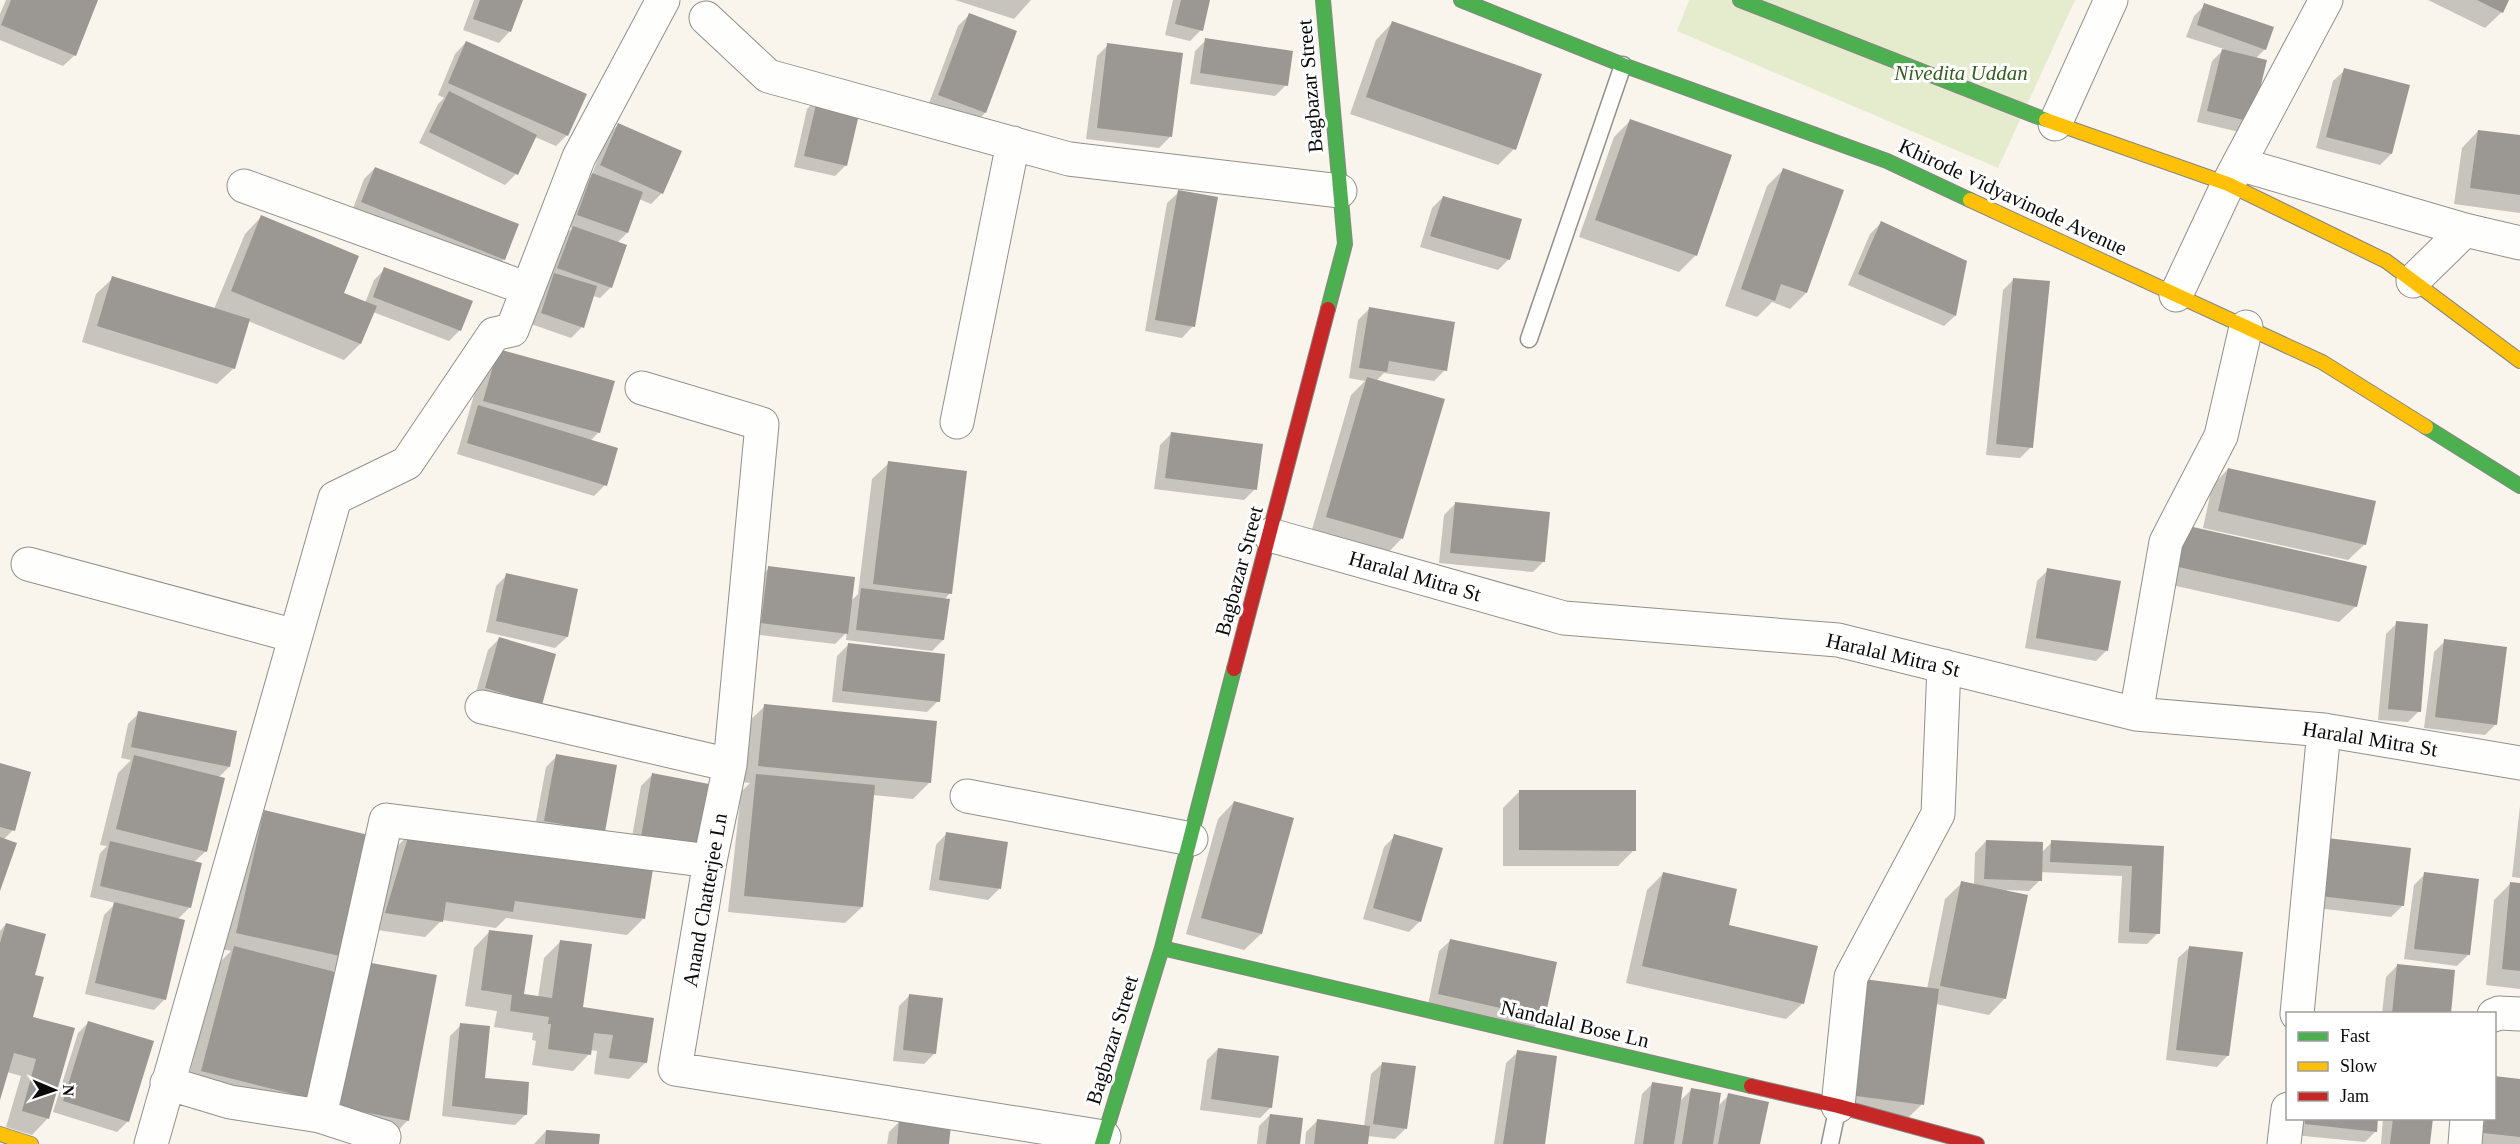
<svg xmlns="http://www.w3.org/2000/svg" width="2520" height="1144" font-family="'Times New Roman',serif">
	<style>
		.green { fill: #e5ecce }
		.shadow { fill: #0003 }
		.building { fill: #9b9894 }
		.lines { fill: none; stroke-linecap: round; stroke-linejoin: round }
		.lane-casing { stroke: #92908c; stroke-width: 19 }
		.street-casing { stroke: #92908c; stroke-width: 35 }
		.fast-casing { stroke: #888683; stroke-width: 16 }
		.slow-casing { stroke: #888683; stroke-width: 16 }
		.jam-casing { stroke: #888683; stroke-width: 16 }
		.lane { stroke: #fefefc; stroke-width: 16 }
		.street { stroke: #fefefc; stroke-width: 33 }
		.fast { stroke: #4caf50; stroke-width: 14 }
		.slow { stroke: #ffc107; stroke-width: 14 }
		.jam { stroke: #c62828; stroke-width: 14 }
		.labels { text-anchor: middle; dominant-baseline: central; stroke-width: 6; stroke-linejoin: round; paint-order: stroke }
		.park-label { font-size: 21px; font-style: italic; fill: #355d1f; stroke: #fff }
		.street-label { font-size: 21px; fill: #0a0a0a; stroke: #fff }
	</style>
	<rect width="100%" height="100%" fill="#f9f5ed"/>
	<path class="green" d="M 1689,0 L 2075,0 L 1998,168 L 1677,31 Z"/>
	<path class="shadow" d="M 6,0 L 97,0 L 75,55 L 63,66 L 0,40 L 0,14 Z
		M 474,0 L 521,0 L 510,31 L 499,43 L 463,30 Z
		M 955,0 L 1031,0 L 1014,19 Z
		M 1173,0 L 1208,0 L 1201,30 L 1190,41 L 1165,35 Z
		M 2428,0 L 2507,0 L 2502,12 L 2485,28 Z
		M 2205,5 L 2265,49 L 2256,58 L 2266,61 L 2239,132 L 2197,122 L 2212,61 L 2224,49 L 2186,37 L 2194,16 Z
		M 969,15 L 1015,32 L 985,113 L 974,124 L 928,106 L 958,26 Z
		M 1392,23 L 1514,149 L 1498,165 L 1350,114 L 1376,40 Z
		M 1206,40 L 1286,85 L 1275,96 L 1190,84 L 1195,51 Z
		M 466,42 L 567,135 L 556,146 L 535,137 L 516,174 L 505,185 L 419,143 L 438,104 L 444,98 L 438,95 L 455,54 Z
		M 1108,45 L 1181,54 L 1170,137 L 1159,148 L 1086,139 L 1097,56 Z
		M 2345,70 L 2391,154 L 2380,165 L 2316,148 L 2333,81 Z
		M 819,97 L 846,165 L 835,176 L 794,167 L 807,109 Z
		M 1630,121 L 1696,255 L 1679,272 L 1579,237 L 1614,137 Z
		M 618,125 L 662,193 L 651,204 L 639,199 L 627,233 L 617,243 L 611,287 L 600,298 L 593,296 L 582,327 L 571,338 L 531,324 L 562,239 L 572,228 L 567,226 L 582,186 L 591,177 L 607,136 Z
		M 2478,131 L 2520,137 L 2520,213 L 2454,204 L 2462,148 Z
		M 375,168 L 504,259 L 493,270 L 351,214 L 364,179 Z
		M 1783,170 L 1806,293 L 1790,309 L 1772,302 L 1757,317 L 1725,306 L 1767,186 Z
		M 1179,192 L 1193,326 L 1182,338 L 1145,331 L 1167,203 Z
		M 1443,197 L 1509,259 L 1498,270 L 1420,247 L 1432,208 Z
		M 261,217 L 342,294 L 365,303 L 374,280 L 385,269 L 460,330 L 449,341 L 373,312 L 360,344 L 344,360 L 248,321 L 234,368 L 217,384 L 82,342 L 96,294 L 113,278 L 214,309 L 245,234 Z
		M 1881,223 L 1955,316 L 1944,326 L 1848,285 L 1870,234 Z
		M 2014,279 L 2031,447 L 2020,458 L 1986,455 L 2003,290 Z
		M 1369,309 L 1445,370 L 1434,381 L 1384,373 L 1376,381 L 1402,538 L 1386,555 L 1311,533 L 1351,395 L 1365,381 L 1349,378 L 1358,320 Z
		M 498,351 L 599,432 L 590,441 L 605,485 L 594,496 L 457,454 L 482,367 Z
		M 1171,434 L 1255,489 L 1244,500 L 1154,489 L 1160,445 Z
		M 889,463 L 950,593 L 944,600 L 943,640 L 932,651 L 846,640 L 847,632 L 835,644 L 751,634 L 758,579 L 769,568 L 850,602 L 858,594 L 872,479 Z
		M 2228,469 L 2365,544 L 2348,560 L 2203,528 L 2212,486 Z
		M 1455,504 L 1544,561 L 1533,572 L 1439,563 L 1444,515 Z
		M 2168,543 L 2356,606 L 2339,622 L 2158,582 Z
		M 2048,570 L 2107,650 L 2096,661 L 2025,648 L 2037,581 Z
		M 507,575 L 567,637 L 555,648 L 486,632 L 496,586 Z
		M 2397,623 L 2419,711 L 2408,722 L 2378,720 L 2386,634 Z
		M 499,639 L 554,655 L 529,715 L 474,699 L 488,650 Z
		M 2445,641 L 2496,724 L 2485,735 L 2424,728 L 2434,652 Z
		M 848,645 L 938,701 L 927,712 L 832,702 L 837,656 Z
		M 765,706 L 930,782 L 913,799 L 873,795 L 862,907 L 845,923 L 728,912 L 741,792 L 750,783 L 742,782 L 748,722 Z
		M 139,713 L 229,767 L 218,778 L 206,851 L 194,862 L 190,907 L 178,919 L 165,999 L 154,1010 L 85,994 L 104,915 L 116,903 L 90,897 L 100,853 L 107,846 L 100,845 L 118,773 L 131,760 L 121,758 L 128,724 Z
		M 557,756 L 603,831 L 534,832 L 546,767 Z
		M 0,765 L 13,830 L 3,840 L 0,887 Z
		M 652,775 L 707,785 L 629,854 L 641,786 Z
		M 1520,791 L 1634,850 L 1618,866 L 1503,866 L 1503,808 Z
		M 1234,802 L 1261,934 L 1244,950 L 1186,934 L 1218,819 Z
		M 2520,806 L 2520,878 L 2512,877 Z
		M 264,812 L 348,957 L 332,973 L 310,1099 L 186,1087 L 218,964 L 231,951 L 221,949 L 248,828 Z
		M 411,833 L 643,919 L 627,935 L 506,918 L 496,928 L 442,920 L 425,937 L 370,929 L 394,849 Z
		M 947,833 L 999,889 L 988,900 L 929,890 L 936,845 Z
		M 1395,836 L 1420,921 L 1409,932 L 1363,919 L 1384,847 Z
		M 1986,841 L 2041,853 L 2052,842 L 2163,848 L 2158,933 L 2147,944 L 2118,943 L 2122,876 L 2040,872 L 2040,880 L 2029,891 L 2007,890 L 2005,998 L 1989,1015 L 1936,1004 L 1922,1104 L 1906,1120 L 1833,1111 L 1927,989 L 1945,899 L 1962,883 L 1974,885 L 1975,853 Z
		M 2316,851 L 2403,905 L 2391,917 L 2309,907 Z
		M 1663,874 L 1727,927 L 1803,1003 L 1786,1019 L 1626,983 L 1647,890 Z
		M 2425,874 L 2468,955 L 2457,966 L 2404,959 L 2414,885 Z
		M 2511,883 L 2520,884 L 2520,989 L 2486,985 L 2494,900 Z
		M 6,924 L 33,976 L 31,1018 L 48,1118 L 32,1135 L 6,1127 L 21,1076 L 7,1072 L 0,1097 L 0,931 Z
		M 490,931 L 523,995 L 538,998 L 544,958 L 560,942 L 582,1009 L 646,1062 L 629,1079 L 594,1074 L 597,1051 L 590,1050 L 589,1054 L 573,1071 L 532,1065 L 536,1041 L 532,1040 L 533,1033 L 494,1027 L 497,1011 L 465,1006 L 474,948 Z
		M 1451,940 L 1544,1017 L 1533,1028 L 1428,1005 L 1439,951 Z
		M 2190,947 L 2228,1055 L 2217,1067 L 2166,1060 L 2178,958 Z
		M 2397,966 L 2450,1014 L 2382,1014 L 2386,977 Z
		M 350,980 L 408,1120 L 392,1137 L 323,1124 Z
		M 910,995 L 935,1053 L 924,1064 L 893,1061 L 899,1006 Z
		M 89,1022 L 128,1121 L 117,1132 L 53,1112 L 78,1033 Z
		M 461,1025 L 483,1080 L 526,1114 L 515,1125 L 442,1116 L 450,1036 Z
		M 1218,1049 L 1271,1107 L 1260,1118 L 1200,1110 L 1207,1060 Z
		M 1518,1052 L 1543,1144 L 1494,1144 L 1506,1063 Z
		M 1383,1063 L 1406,1128 L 1395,1139 L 1368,1136 L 1367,1144 L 1305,1144 L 1306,1132 L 1317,1121 L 1364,1127 L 1371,1074 Z
		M 2520,1080 L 2520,1144 L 2473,1144 L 2475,1118 L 2494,1118 Z
		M 1653,1083 L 1679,1102 L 1692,1089 L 1718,1106 L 1729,1095 L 1759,1144 L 1634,1144 L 1642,1094 Z
		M 1270,1115 L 1298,1144 L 1257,1144 L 1259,1126 Z
		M 2296,1118 L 2377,1118 L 2376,1131 L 2365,1142 L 2294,1135 Z
		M 2383,1118 L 2431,1118 L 2429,1144 L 2381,1144 Z
		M 900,1121 L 947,1144 L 887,1144 L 889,1132 Z
		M 546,1131 L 598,1144 L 534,1144 Z"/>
	<path class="building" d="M 11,0 L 98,0 L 76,56 L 1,25 Z
		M 480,0 L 523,0 L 511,32 L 473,19 Z
		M 1181,0 L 1210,0 L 1203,31 L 1175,24 Z
		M 2477,0 L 2509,0 L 2503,13 Z
		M 2204,3 L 2274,27 L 2266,50 L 2197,25 Z
		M 969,13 L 1017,31 L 986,113 L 938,95 Z
		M 1392,21 L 1542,74 L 1516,150 L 1366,97 Z
		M 1205,38 L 1293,51 L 1288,86 L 1200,73 Z
		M 466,41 L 587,94 L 568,136 L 448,83 Z
		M 1107,43 L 1183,53 L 1172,137 L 1097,128 Z
		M 2222,49 L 2267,60 L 2252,122 L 2207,111 Z
		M 2344,68 L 2410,85 L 2392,154 L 2326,137 Z
		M 449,91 L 537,135 L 518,175 L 429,132 Z
		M 818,96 L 861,106 L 847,166 L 804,156 Z
		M 1630,119 L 1732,155 L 1697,256 L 1595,220 Z
		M 618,123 L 682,151 L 663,194 L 600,165 Z
		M 2478,130 L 2520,135 L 2520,195 L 2470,188 Z
		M 375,167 L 519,224 L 505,260 L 361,202 Z
		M 1783,168 L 1844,190 L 1807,293 L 1781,284 L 1775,301 L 1741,289 Z
		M 592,173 L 643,192 L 628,233 L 577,215 Z
		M 1178,190 L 1218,197 L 1195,327 L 1155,320 Z
		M 1443,196 L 1522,219 L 1510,260 L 1430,236 Z
		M 261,215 L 359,256 L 344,293 L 377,306 L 361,344 L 231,291 Z
		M 1881,221 L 1967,261 L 1956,316 L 1858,274 Z
		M 573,226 L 627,245 L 612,288 L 557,268 Z
		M 384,267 L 473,301 L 461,331 L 373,297 Z
		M 554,273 L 597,286 L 584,328 L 541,313 Z
		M 112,276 L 250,319 L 235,369 L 97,326 Z
		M 2013,278 L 2050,281 L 2033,448 L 1996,444 Z
		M 1369,307 L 1455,322 L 1447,371 L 1389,361 L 1387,372 L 1359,368 Z
		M 498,349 L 615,381 L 600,433 L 483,401 Z
		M 1367,377 L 1445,399 L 1403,539 L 1326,517 Z
		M 478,405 L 618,448 L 607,486 L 467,443 Z
		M 1171,432 L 1263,444 L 1257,490 L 1165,478 Z
		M 888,461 L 967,471 L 952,594 L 873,584 Z
		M 2228,468 L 2376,501 L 2366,545 L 2218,511 Z
		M 1455,502 L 1550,512 L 1545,562 L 1450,553 Z
		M 2184,525 L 2367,566 L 2357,607 L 2174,566 Z
		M 768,566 L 855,577 L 848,634 L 761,623 Z
		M 2047,568 L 2121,581 L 2108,651 L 2036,638 Z
		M 506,573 L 578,589 L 568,637 L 496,621 Z
		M 861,588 L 950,599 L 944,640 L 856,630 Z
		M 2396,621 L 2428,624 L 2421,712 L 2388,709 Z
		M 499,637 L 556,654 L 542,705 L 485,688 Z
		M 2444,639 L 2507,647 L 2497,725 L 2435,717 Z
		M 848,643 L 945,654 L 940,702 L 842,691 Z
		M 764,704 L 937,721 L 931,783 L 758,766 Z
		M 138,711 L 237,731 L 230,767 L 131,747 Z
		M 556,754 L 617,765 L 605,832 L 544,821 Z
		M 134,755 L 225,778 L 207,852 L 116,829 Z
		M 0,763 L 31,772 L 15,831 L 0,827 Z
		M 652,773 L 709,784 L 696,853 L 640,843 Z
		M 756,774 L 875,785 L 863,907 L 744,896 Z
		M 1519,790 L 1636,790 L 1636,851 L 1519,850 Z
		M 1234,801 L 1294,818 L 1262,934 L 1201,918 Z
		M 264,810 L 377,837 L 349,958 L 236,933 Z
		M 410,831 L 653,869 L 645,919 L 515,901 L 513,912 L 446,902 L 443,922 L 385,913 Z
		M 946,832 L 1008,842 L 1001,889 L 939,880 Z
		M 1394,834 L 1443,848 L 1421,922 L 1373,908 Z
		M 0,837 L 17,843 L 0,891 Z
		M 2327,838 L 2411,848 L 2404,906 L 2320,896 Z
		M 1986,840 L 2043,842 L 2042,881 L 1984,879 Z
		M 2051,840 L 2164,846 L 2160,934 L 2129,932 L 2132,866 L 2050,862 Z
		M 110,841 L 202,863 L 191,908 L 100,886 Z
		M 1663,872 L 1737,889 L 1729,925 L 1818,946 L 1804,1004 L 1642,966 Z
		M 2424,872 L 2479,879 L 2470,955 L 2414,949 Z
		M 1961,881 L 2028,895 L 2006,999 L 1940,986 Z
		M 2510,882 L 2520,883 L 2520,971 L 2502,969 Z
		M 114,902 L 185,920 L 166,1000 L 95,983 Z
		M 6,923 L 46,934 L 35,975 L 44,977 L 33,1017 L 75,1028 L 49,1119 L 22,1111 L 36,1059 L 14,1053 L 0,1100 L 0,943 Z
		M 489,930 L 533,935 L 524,994 L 552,998 L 560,940 L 592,944 L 583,1007 L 654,1018 L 647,1063 L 609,1058 L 613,1035 L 594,1033 L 591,1055 L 548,1049 L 551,1024 L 548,1024 L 549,1017 L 510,1011 L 512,995 L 481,990 Z
		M 1450,939 L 1557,962 L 1545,1018 L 1438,994 Z
		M 234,946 L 343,974 L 312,1099 L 201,1071 Z
		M 2189,946 L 2243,952 L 2229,1056 L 2176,1050 Z
		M 366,962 L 437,975 L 409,1121 L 339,1107 Z
		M 2397,964 L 2455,970 L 2451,1014 L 2392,1014 Z
		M 1864,979 L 1939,989 L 1924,1105 L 1849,1095 Z
		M 909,994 L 943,998 L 936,1054 L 903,1050 Z
		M 88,1021 L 154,1041 L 129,1122 L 63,1101 Z
		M 460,1023 L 490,1026 L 485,1078 L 529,1082 L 527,1115 L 452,1106 Z
		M 1218,1048 L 1279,1056 L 1272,1108 L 1211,1099 Z
		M 1517,1050 L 1557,1056 L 1545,1144 L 1503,1144 Z
		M 1382,1062 L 1416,1066 L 1407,1129 L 1373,1124 Z
		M 2494,1076 L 2520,1079 L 2520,1137 L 2483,1133 L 2485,1118 L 2494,1118 Z
		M 1652,1082 L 1683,1087 L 1674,1144 L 1643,1144 Z
		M 1691,1088 L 1721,1093 L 1713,1144 L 1682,1144 Z
		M 1728,1093 L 1769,1102 L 1760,1144 L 1718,1144 Z
		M 1270,1114 L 1303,1118 L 1300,1144 L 1266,1144 Z
		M 2305,1118 L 2378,1118 L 2377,1132 L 2305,1124 Z
		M 2393,1118 L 2433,1118 L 2430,1144 L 2390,1144 Z
		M 899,1119 L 951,1125 L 949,1144 L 897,1144 Z
		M 1317,1119 L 1370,1126 L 1368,1144 L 1314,1144 Z
		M 546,1130 L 600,1134 L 599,1144 L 545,1144 Z"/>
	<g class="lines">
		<defs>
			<path id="lane" d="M 1529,339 L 1623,65
				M 1830,1144 L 1838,1106"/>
			<path id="street" d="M 706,18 L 768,76 L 1069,159 L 1340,191
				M 2055,124 L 2111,0
				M 2239,164 L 2465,230
				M 244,186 L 528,289
				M 2413,281 L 2465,230 L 2520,243
				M 2176,295 L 2228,184 L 2326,0
				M 642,388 L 762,424 L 730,765 L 710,861 L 675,1069 L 1104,1137
				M 957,422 L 1013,143
				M 1270,535 L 1564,618 L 1838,640 L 2136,714 L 2324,730 L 2520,763
				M 28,564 L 295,636
				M 482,707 L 730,765
				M 2136,714 L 2166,542 L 2221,436 L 2246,327
				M 967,796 L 1191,839
				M 2297,1014 L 2324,730
				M 2494,1015 L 2499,1013 L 2520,1014
				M 167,1083 L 230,1102 L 320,1116 L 384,1137
				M 1838,1106 L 1851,977 L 1938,814 L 1944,666
				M 320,1116 L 386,820 L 710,861
				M 151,1144 L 335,498 L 407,463 L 494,334 L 512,330 L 579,157 L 663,0
				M 2284,1144 L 2288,1109
				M 2465,1144 L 2467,1118"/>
			<path id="fast" d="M 1323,0 L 1345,244 L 1328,309
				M 1461,0 L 1623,65 L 1887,161 L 1970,200
				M 1740,0 L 2046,120
				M 2426,427 L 2520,486
				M 1162,948 L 1751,1086
				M 1102,1144 L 1162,948 L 1234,669"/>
			<path id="slow" d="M 2046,120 L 2228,184 L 2386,261 L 2520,361
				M 1970,200 L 2322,362 L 2426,427
				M 0,1134 L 31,1144"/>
			<path id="jam" d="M 1234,669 L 1328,309
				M 1751,1086 L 1838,1106 L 1977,1144"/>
		</defs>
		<use href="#lane" class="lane-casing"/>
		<use href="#street" class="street-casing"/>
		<use href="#fast" class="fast-casing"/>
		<use href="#slow" class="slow-casing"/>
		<use href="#jam" class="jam-casing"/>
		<use href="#lane" class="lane"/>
		<use href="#street" class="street"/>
		<use href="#fast" class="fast"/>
		<use href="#slow" class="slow"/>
		<use href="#jam" class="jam"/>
	</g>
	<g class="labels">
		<g class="park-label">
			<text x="1961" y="73">Nivedita Uddan</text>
		</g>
		<g class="street-label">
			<text transform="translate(1310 86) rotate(-95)">Bagbazar Street</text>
			<text transform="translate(2013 197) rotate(25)">Khirode Vidyavinode Avenue</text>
			<text transform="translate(1239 571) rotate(-75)">Bagbazar Street</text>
			<text transform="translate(1415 576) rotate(16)">Haralal Mitra St</text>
			<text transform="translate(1893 655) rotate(13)">Haralal Mitra St</text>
			<text transform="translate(2370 739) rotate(9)">Haralal Mitra St</text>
			<text transform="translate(705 900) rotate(-80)">Anand Chatterjee Ln</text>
			<text transform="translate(1575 1024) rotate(13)">Nandalal Bose Ln</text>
			<text transform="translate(1112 1040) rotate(-73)">Bagbazar Street</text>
		</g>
	</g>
	<rect x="2286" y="1012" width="210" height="108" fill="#ffffff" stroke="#9d9d9d" stroke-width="1.5"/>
	<rect x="2298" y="1032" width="30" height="9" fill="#4caf50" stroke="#9d9d9d" stroke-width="1.5"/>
	<text x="2340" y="1042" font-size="18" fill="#0a0a0a">Fast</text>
	<rect x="2298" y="1062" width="30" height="9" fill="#ffc107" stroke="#9d9d9d" stroke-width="1.5"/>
	<text x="2340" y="1072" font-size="18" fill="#0a0a0a">Slow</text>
	<rect x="2298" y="1092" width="30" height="9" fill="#c62828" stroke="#9d9d9d" stroke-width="1.5"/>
	<text x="2340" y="1102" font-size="18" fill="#0a0a0a">Jam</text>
	<g transform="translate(54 1090) rotate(92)" stroke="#ffffff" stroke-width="4.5" paint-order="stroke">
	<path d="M0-4.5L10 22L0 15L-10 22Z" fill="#0a0a0a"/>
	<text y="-9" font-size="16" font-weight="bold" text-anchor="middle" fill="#0a0a0a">N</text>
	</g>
</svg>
